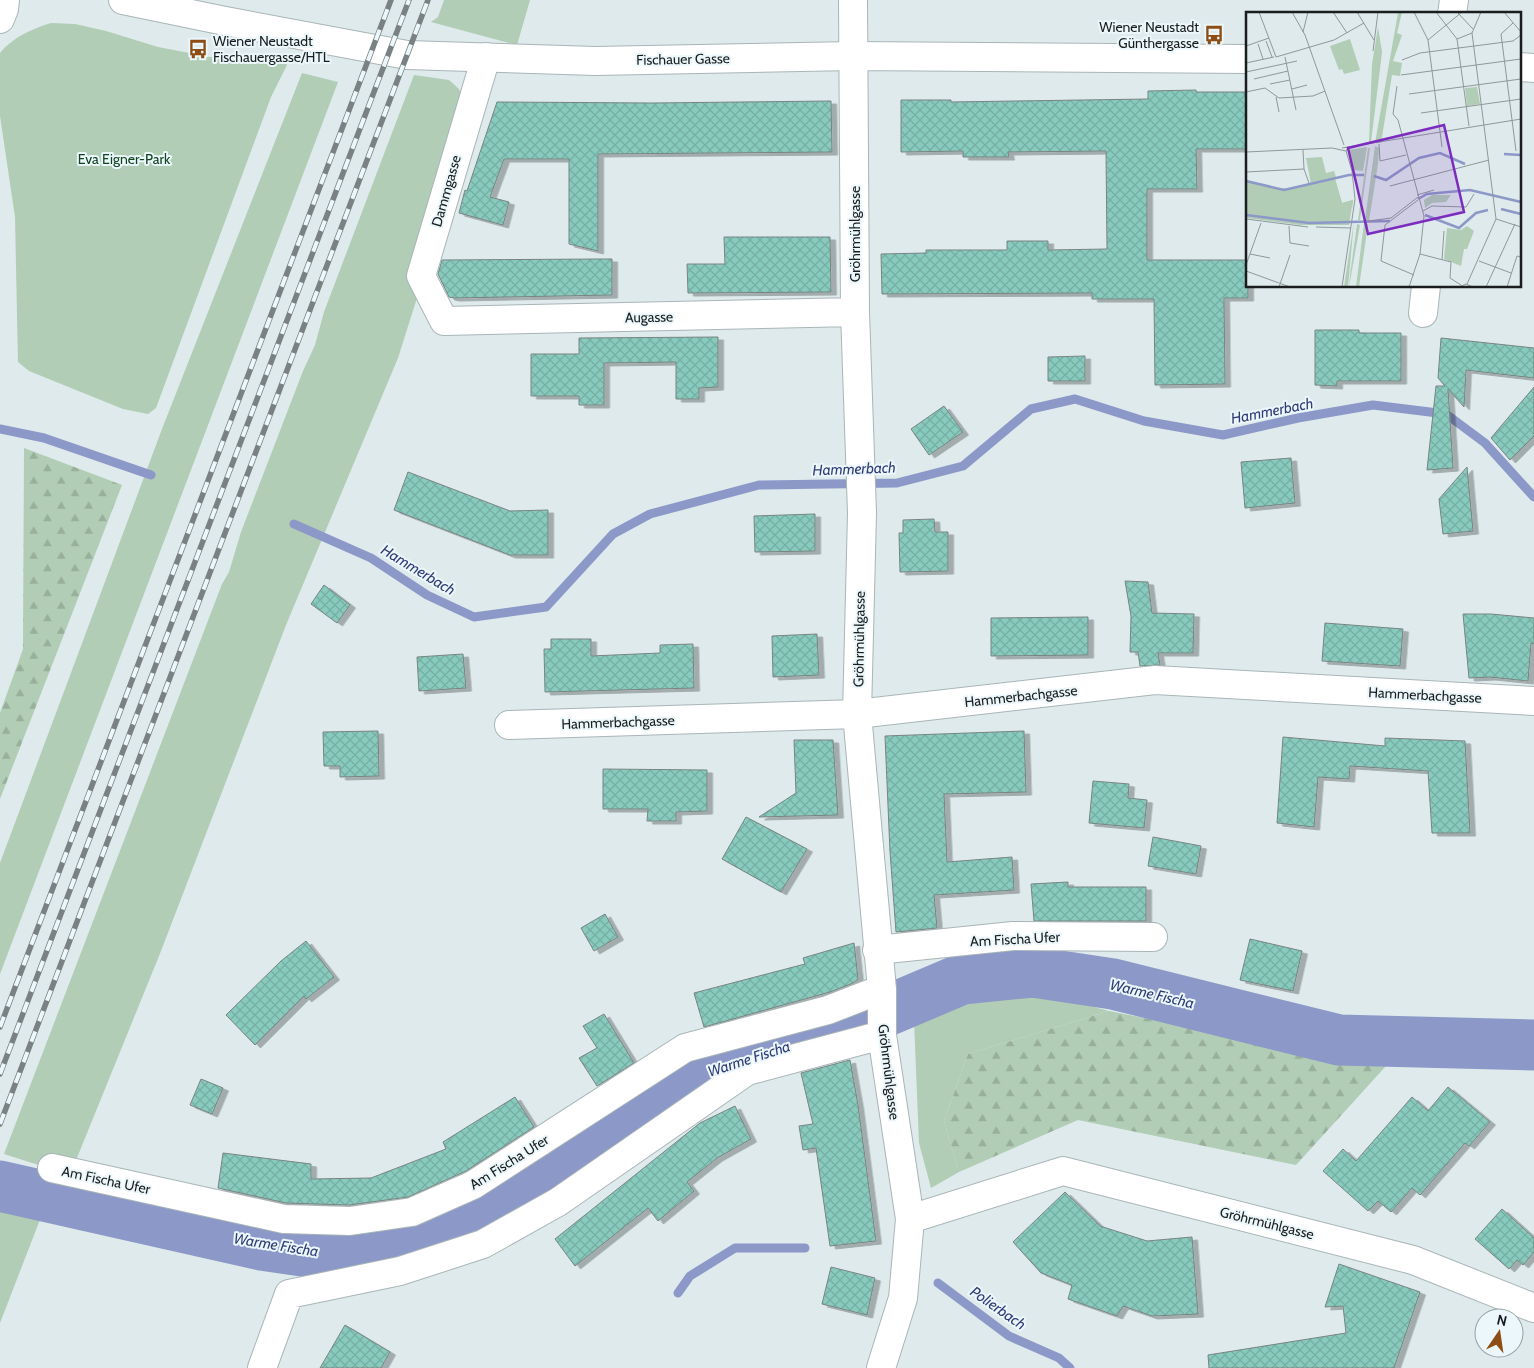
<svg xmlns="http://www.w3.org/2000/svg" width="1534" height="1368" font-family="Cabin,sans-serif">
	<style>
		.green { fill: #b1cdb5 }
		.forest { fill: url(#forest-firs) }
		.lines { fill: none; stroke-linecap: round; stroke-linejoin: round }
		.stream { stroke: #8c98c7; stroke-width: 9 }
		.river { stroke: #8c98c7; stroke-width: 51 }
		.building { fill: url(#building-cross-hatch); stroke: #798481; filter: url(#shadow) }
		.minor-casing { stroke: #a9b5b7; stroke-width: 30 }
		.secondary-casing { stroke: #a9b5b7; stroke-width: 30 }
		.minor { stroke: #fff; stroke-width: 28 }
		.secondary { stroke: #fff; stroke-width: 28 }
		.rail-casing { stroke: #798182; stroke-width: 5.5 }
		.rail { stroke: #ebf7fa; stroke-width: 4; stroke-dasharray: 11; stroke-linecap: butt }
		.labels { text-anchor: middle; dominant-baseline: central; stroke-width: 4; stroke-linejoin: round; paint-order: stroke }
		.poi-label { font-size: 14px; fill: #191d1e; stroke: #ebf7fa; text-anchor: end }
		.street-label { font-size: 14px; fill: #191d1e; stroke: #ebf7fa }
		.park-label { font-size: 14px; fill: #114420; stroke: #ebf7fa }
		.water-label { font-size: 15px; font-style: italic; fill: #323c77; stroke: #ebf7fa }
		.inset-river { fill: none; stroke: #8c98c7; stroke-width: 2.5 }
		.inset-road { fill: none; stroke: #8f989a; stroke-width: 1 }
		.view { fill: #7b2cbf; fill-opacity: 0.15; stroke: #7b2cbf; stroke-width: 2.5 }
		.inset-edge { fill: none; stroke: #191d1e; stroke-width: 2.5 }
	</style>
	<defs>
		<pattern id="forest-firs" width="22" height="20" patternUnits="userSpaceOnUse" patternTransform="scale(1.25)"><rect width="22" height="20" fill="#b1cdb5"/><path d="M5 1l3.5 6h-7zM16 11l3.5 6h-7z" fill="#98b09b"/></pattern>
		<pattern id="building-cross-hatch" width="8" height="8" patternUnits="userSpaceOnUse" patternTransform="scale(1.25)"><rect width="8" height="8" fill="#88cbbe"/><path d="M0 0l8 8M0 8l8-8" fill="none" stroke="#75aea3"/></pattern>
		<filter id="shadow"><feDropShadow dx="5.5" dy="3" stdDeviation="0" flood-color="#0004"/></filter>
	</defs>
	<rect width="100%" height="100%" fill="#deeaec"/>
	<path class="green" d="M 444,0 L 530,0 L 517,45 L 431,22 L 438,17 Z
		M 51,23 L 75,24 L 106,31 L 158,47 L 210,57 L 237,60 L 267,59 L 285,61 L 287,65 L 271,97 L 156,408 L 148,414 L 123,409 L 29,371 L 18,362 L 15,217 L 0,116 L 0,53 C 13,37 32,29 51,23 Z
		M 302,73 L 338,82 L 0,974 L 0,863 L 162,429 Z
		M 414,75 L 449,80 L 459,89 L 472,124 L 398,358 L 286,625 L 161,951 L 70,1175 L 4,1154 L 222,584 L 229,572 L 241,532 L 303,371 L 315,345 L 324,312 Z
		M 1027,989 L 1109,1011 L 968,1054 L 944,1121 L 959,1172 L 931,1188 L 919,1143 L 914,1020 L 960,993 Z
		M 0,1195 L 41,1217 L 0,1323 Z"/>
	<path class="forest" d="M 24,448 L 122,485 L 0,799 L 0,713 L 23,649 Z
		M 1109,1011 L 1386,1066 L 1296,1165 L 1078,1120 L 959,1172 L 944,1121 L 968,1054 Z"/>
	<g class="lines">
		<path class="stream" d="M 0,429 L 44,438 L 151,475
			M 294,524 L 371,558 L 427,595 L 474,617 L 546,607 L 613,534 L 650,514 L 759,485 L 897,483 L 963,466 L 1031,409 L 1075,399 L 1144,421 L 1223,435 L 1298,418 L 1373,405 L 1446,414 L 1485,443 L 1534,497
			M 938,1283 L 1009,1336 L 1059,1358 L 1070,1368
			M 678,1293 L 690,1276 L 735,1248 L 805,1248"/>
		<path class="river" d="M 0,1186 L 261,1245 L 323,1254 L 388,1249 L 441,1236 L 479,1219 L 527,1191 L 676,1088 L 712,1070 L 844,1029 L 962,979 L 1033,972 L 1113,984 L 1339,1040 L 1534,1045"/>
	</g>
	<path class="building" d="M 1196,90 L 1196,92 L 1248,92 L 1248,149 L 1196,149 L 1197,189 L 1147,189 L 1147,260 L 1248,260 L 1248,298 L 1224,298 L 1225,384 L 1155,385 L 1154,299 L 1092,299 L 1092,293 L 882,294 L 881,254 L 926,253 L 926,250 L 1007,250 L 1007,241 L 1048,241 L 1048,250 L 1107,249 L 1106,151 L 1008,152 L 1009,157 L 963,157 L 963,151 L 901,152 L 901,100 L 951,100 L 951,102 L 1148,99 L 1148,91 Z
		M 831,101 L 832,152 L 598,154 L 598,251 L 569,244 L 569,159 L 504,159 L 490,197 L 509,202 L 503,225 L 459,213 L 465,190 L 467,191 L 497,102 L 652,103 Z
		M 724,237 L 830,237 L 831,292 L 688,293 L 687,264 L 725,264 Z
		M 598,259 L 612,259 L 612,295 L 454,298 L 449,297 L 438,274 L 442,260 Z
		M 1315,330 L 1359,330 L 1359,333 L 1401,333 L 1401,381 L 1337,381 L 1337,386 L 1315,385 Z
		M 718,337 L 718,387 L 699,388 L 699,399 L 676,399 L 676,362 L 604,363 L 604,405 L 579,405 L 579,396 L 531,396 L 531,354 L 579,354 L 579,338 Z
		M 1441,338 L 1534,348 L 1534,378 L 1466,370 L 1464,407 L 1448,389 L 1453,468 L 1427,470 L 1436,386 L 1445,386 L 1438,378 Z
		M 1085,356 L 1085,381 L 1048,381 L 1048,357 Z
		M 1534,387 L 1534,436 L 1510,460 L 1491,438 Z
		M 944,406 L 963,432 L 929,455 L 911,429 Z
		M 1291,458 L 1295,503 L 1245,508 L 1241,462 Z
		M 1467,467 L 1473,531 L 1443,534 L 1439,499 Z
		M 408,472 L 510,511 L 548,510 L 548,555 L 510,555 L 394,510 Z
		M 815,514 L 815,551 L 755,552 L 754,516 Z
		M 934,519 L 935,532 L 948,532 L 948,571 L 900,572 L 899,533 L 903,533 L 903,520 Z
		M 1125,581 L 1148,582 L 1152,613 L 1194,614 L 1193,653 L 1158,653 L 1160,665 L 1140,666 L 1138,652 L 1130,652 L 1131,616 Z
		M 324,585 L 350,605 L 337,623 L 311,604 Z
		M 1463,614 L 1491,614 L 1534,618 L 1534,644 L 1531,643 L 1528,681 L 1490,677 L 1469,678 Z
		M 1088,617 L 1088,655 L 991,656 L 991,618 Z
		M 1325,623 L 1403,629 L 1400,666 L 1322,661 Z
		M 817,634 L 819,675 L 773,677 L 772,636 Z
		M 551,639 L 591,639 L 591,656 L 660,653 L 660,645 L 693,644 L 694,688 L 545,692 L 544,649 L 551,649 Z
		M 463,654 L 466,688 L 419,691 L 417,657 Z
		M 378,731 L 379,776 L 340,777 L 340,766 L 324,766 L 323,732 Z
		M 1024,731 L 1026,792 L 944,794 L 947,862 L 1012,857 L 1014,890 L 934,895 L 937,928 L 896,932 L 890,852 L 885,736 Z
		M 1283,737 L 1385,746 L 1385,738 L 1465,741 L 1470,833 L 1432,833 L 1428,771 L 1350,766 L 1349,779 L 1318,777 L 1314,827 L 1277,823 Z
		M 794,740 L 833,740 L 838,815 L 759,817 L 796,793 Z
		M 603,769 L 707,770 L 707,811 L 676,812 L 676,821 L 647,821 L 648,809 L 603,809 Z
		M 1093,781 L 1129,784 L 1128,798 L 1147,800 L 1144,828 L 1089,823 Z
		M 746,817 L 807,849 L 781,892 L 722,859 Z
		M 1153,837 L 1201,846 L 1196,874 L 1148,866 Z
		M 1068,882 L 1068,887 L 1146,887 L 1146,921 L 1034,921 L 1031,884 Z
		M 605,914 L 618,937 L 594,951 L 581,928 Z
		M 1250,939 L 1302,951 L 1293,991 L 1240,980 Z
		M 306,941 L 334,977 L 306,999 L 304,996 L 255,1045 L 226,1015 L 281,961 Z
		M 854,943 L 858,979 L 853,983 L 830,992 L 704,1027 L 694,993 L 805,964 L 803,958 Z
		M 604,1014 L 634,1063 L 597,1086 L 579,1058 L 597,1048 L 583,1026 Z
		M 850,1060 L 858,1105 L 876,1241 L 830,1246 L 816,1148 L 803,1150 L 799,1126 L 813,1124 L 801,1073 Z
		M 201,1079 L 223,1088 L 212,1114 L 190,1105 Z
		M 1448,1087 L 1490,1122 L 1469,1146 L 1465,1143 L 1420,1195 L 1412,1188 L 1391,1212 L 1378,1201 L 1368,1211 L 1323,1171 L 1343,1149 L 1356,1161 L 1412,1097 L 1428,1111 Z
		M 515,1097 L 534,1127 L 466,1171 L 408,1197 L 349,1205 L 286,1203 L 218,1188 L 223,1153 L 311,1164 L 311,1179 L 371,1178 L 446,1149 L 443,1142 Z
		M 735,1106 L 751,1139 L 717,1158 L 687,1182 L 694,1191 L 658,1221 L 648,1208 L 575,1266 L 555,1239 L 700,1123 Z
		M 1065,1192 L 1100,1226 L 1147,1241 L 1192,1237 L 1198,1314 L 1152,1316 L 1123,1306 L 1117,1316 L 1068,1299 L 1072,1285 L 1041,1273 L 1013,1242 Z
		M 1502,1209 L 1534,1238 L 1534,1252 L 1523,1265 L 1517,1260 L 1509,1269 L 1475,1239 Z
		M 1339,1264 L 1420,1292 L 1394,1368 L 1209,1368 L 1208,1355 L 1346,1333 L 1343,1306 L 1325,1307 Z
		M 831,1267 L 875,1278 L 867,1315 L 822,1304 Z
		M 345,1325 L 390,1352 L 381,1368 L 320,1368 Z"/>
	<g class="lines">
		<defs>
			<path id="minor" d="M 853,0 L 855,312 L 862,513 L 857,714 L 882,989 L 882,1035 L 910,1219 L 903,1298 L 881,1368
				M 1452,14 L 1454,0
				M 486,57 L 421,276 L 444,321 L 855,312
				M 1423,313 L 1426,286
				M 509,725 L 857,714 L 1155,680 L 1534,701
				M 877,950 L 1013,936 L 1153,937
				M 52,1168 L 284,1219 L 350,1221 L 412,1212 L 473,1185 L 685,1048 L 828,1010 L 882,989
				M 910,1219 L 1063,1171 L 1413,1260 L 1534,1308
				M 262,1368 L 289,1294 L 400,1271 L 483,1244 L 558,1202 L 747,1071 L 882,1035"/>
			<path id="secondary" d="M 123,0 L 225,21 L 407,55 L 595,61 L 853,56 L 1248,59
				M 0,19 L 4,9 L 5,0
				M 1520,67 L 1534,68"/>
		</defs>
		<use href="#minor" class="minor-casing"/>
		<use href="#secondary" class="secondary-casing"/>
		<use href="#minor" class="minor"/>
		<use href="#secondary" class="secondary"/>
		<defs>
			<path id="rail" d="M 0,1027 L 391,0
				M 0,1074 L 409,0
				M 0,1124 L 428,0"/>
		</defs>
		<use href="#rail" class="rail-casing"/>
		<use href="#rail" class="rail"/>
	</g>
	<defs>
		<symbol id="bus-bare" viewBox="-9 -9 18 18"><path d="M-5-6H5V4H4V6H2V4H-2V6H-4V4H-5ZM-3.5-4V0h7V-4ZM-3.5 1.2v1.5H-2V1.2ZM2 1.2v1.5H3.5V1.2Z" fill="#8d4d15" stroke="#ebf7fa" stroke-width="2.5" paint-order="stroke"/></symbol>
	</defs>
	<g fill-rule="evenodd">
		<use href="#bus-bare" x="1200" y="21" width="28" height="28"/>
		<use href="#bus-bare" x="184" y="35" width="28" height="28"/>
	</g>
	<g class="labels">
		<g class="poi-label">
			<text x="1199" y="27">Wiener Neustadt<tspan x="1199" dy="16">Günthergasse</tspan></text>
			<text x="213" y="41" text-anchor="start">Wiener Neustadt<tspan x="213" dy="16">Fischauergasse/HTL</tspan></text>
		</g>
		<g class="street-label">
			<text transform="translate(683 59) rotate(-1)">Fischauer Gasse</text>
			<text transform="translate(446 191) rotate(-74)">Dammgasse</text>
			<text transform="translate(855 234) rotate(-90)">Gröhrmühlgasse</text>
			<text transform="translate(649 317) rotate(-1)">Augasse</text>
			<text transform="translate(859 639) rotate(-89)">Gröhrmühlgasse</text>
			<text transform="translate(1425 695) rotate(3)">Hammerbachgasse</text>
			<text transform="translate(1021 696) rotate(-6)">Hammerbachgasse</text>
			<text transform="translate(618 722) rotate(-2)">Hammerbachgasse</text>
			<text transform="translate(1015 939) rotate(-3)">Am Fischa Ufer</text>
			<text transform="translate(889 1072) rotate(83)">Gröhrmühlgasse</text>
			<text transform="translate(509 1162) rotate(-32)">Am Fischa Ufer</text>
			<text transform="translate(106 1180) rotate(12)">Am Fischa Ufer</text>
			<text transform="translate(1267 1223) rotate(14)">Gröhrmühlgasse</text>
		</g>
		<g class="park-label">
			<text x="124" y="159">Eva Eigner-Park</text>
		</g>
		<g class="water-label">
			<text transform="translate(1272 411) rotate(-11)">Hammerbach</text>
			<text transform="translate(854 469) rotate(-2)">Hammerbach</text>
			<text transform="translate(418 570) rotate(31)">Hammerbach</text>
			<text transform="translate(1152 994) rotate(13)">Warme Fischa</text>
			<text transform="translate(749 1059) rotate(-18)">Warme Fischa</text>
			<text transform="translate(276 1245) rotate(9)">Warme Fischa</text>
			<text transform="translate(998 1308) rotate(35)">Polierbach</text>
		</g>
	</g>
	<g transform="translate(1246 12)">
		<rect width="275" height="275" fill="#deeaec"/>
		<path d="M 141,0 L 125,130 L 123,130 L 126,52 L 132,15 L 136,40 ZM 156,0 L 151,21 L 156,23 L 147,49 L 156,51 L 154,64 L 146,63 L 135,131 L 129,131 L 152,1 ZM 104,27 L 114,58 L 98,62 L 96,57 L 93,58 L 84,34 ZM 231,75 L 234,92 L 221,94 L 219,76 ZM 129,134 L 133,136 L 132,152 L 123,209 L 119,208 ZM 121,135 L 117,159 L 108,158 L 103,138 ZM 122,136 L 124,136 L 114,208 L 112,208 ZM 76,145 L 80,161 L 88,159 L 90,165 L 65,172 L 60,146 ZM 89,167 L 96,191 L 107,188 L 103,213 L 54,213 L 0,206 L 0,168 L 38,178 ZM 108,209 L 102,275 L 98,275 ZM 118,211 L 122,212 L 113,275 L 110,275 ZM 111,212 L 114,213 L 103,275 L 104,263 ZM 221,214 L 228,219 L 221,237 L 218,237 L 215,254 L 198,247 L 201,216 L 215,218 Z" fill="#b1cdb5"/>
		<path d="M 89,167 L 96,191 L 107,188 L 106,197 L 105,192 L 100,194 L 88,208 L 32,206 L 28,204 L 25,182 L 20,185 L 17,193 L 26,198 L 22,204 L 8,195 L 5,200 L 0,198 L 0,193 L 17,196 L 16,193 L 0,191 L 0,172 L 22,180 L 26,176 L 52,177 L 51,185 L 72,189 L 66,173 ZM 186,183 L 205,183 L 200,190 L 186,191 L 179,196 L 178,188 Z" fill="#b1cdb5"/>
		<path class="inset-river" d="M 258,142 L 275,143M 128,164 L 140,168 L 173,146 L 194,141 L 219,152M 0,169 L 38,178 L 103,163 L 118,163M 172,187 L 181,182 L 224,178 L 275,190M 255,197 L 275,202M 0,203 L 63,211 L 144,209M 179,203 L 213,216 L 230,201 L 242,198"/>
		<path class="inset-road" d="M 13,0 L 30,45 L 88,28 L 118,11M 46,0 L 59,23 L 98,133M 87,0 L 101,21M 111,0 L 128,28M 168,0 L 182,28 L 196,135M 190,0 L 211,27M 211,0 L 227,17M 258,0 L 275,20M 267,11 L 255,22 L 270,139M 57,20 L 62,0M 211,27 L 223,114M 211,27 L 226,21M 182,28 L 216,0M 20,29 L 26,45M 12,32 L 17,47M 0,34 L 23,26M 127,39 L 132,0M 39,45 L 50,98M 156,48 L 174,41 L 267,29 L 275,23M 0,51 L 28,45M 0,60 L 51,49M 155,63 L 275,47M 8,67 L 42,59M 24,72 L 44,68M 151,74 L 147,102 L 152,108 L 178,204 L 174,242 L 163,275M 46,77 L 61,73M 0,80 L 19,76 L 33,86 L 67,84 L 79,79M 163,82 L 275,67M 30,85 L 33,100M 175,101 L 275,87M 133,132 L 134,149 L 160,143M 96,136 L 275,107M 57,138 L 58,157 L 63,171M 0,140 L 0,160 L 58,157M 0,140 L 86,136 L 100,139 L 102,135M 144,174 L 243,148M 171,183 L 188,178M 177,199 L 186,194 L 220,195 L 228,182M 0,207 L 62,215M 250,207 L 275,215M 122,209 L 145,206 L 172,185M 43,214 L 44,231 L 63,234M 70,215 L 105,216M 4,242 L 24,246M 174,242 L 205,250 L 204,266 L 215,273M 196,248 L 198,219M 233,249 L 265,261M 0,253 L 15,211M 0,259 L 44,275M 168,263 L 135,249 L 139,213 L 172,188M 221,272 L 250,207 L 226,21 L 235,0M 33,275 L 44,243M 96,275 L 109,187 L 106,159 L 100,139M 213,275 L 220,272 L 227,275M 240,275 L 269,212M 261,275 L 271,244 L 275,245"/>
		<path class="view" d="M 198,113 L 218,200 L 122,222 L 102,136 Z"/>
		<rect width="275" height="275" class="inset-edge"/>
	</g>
	<g transform="translate(1499 1333) rotate(13)"><circle r="24" fill="#ebf7fa" stroke="#97a0a2"/>
	<path d="M0-4L9 19L0 12L-9 19Z" fill="#8d4d15"/>
	<text y="-8" font-size="14" font-weight="bold" text-anchor="middle" fill="#191d1e">N</text>
	</g>
</svg>
